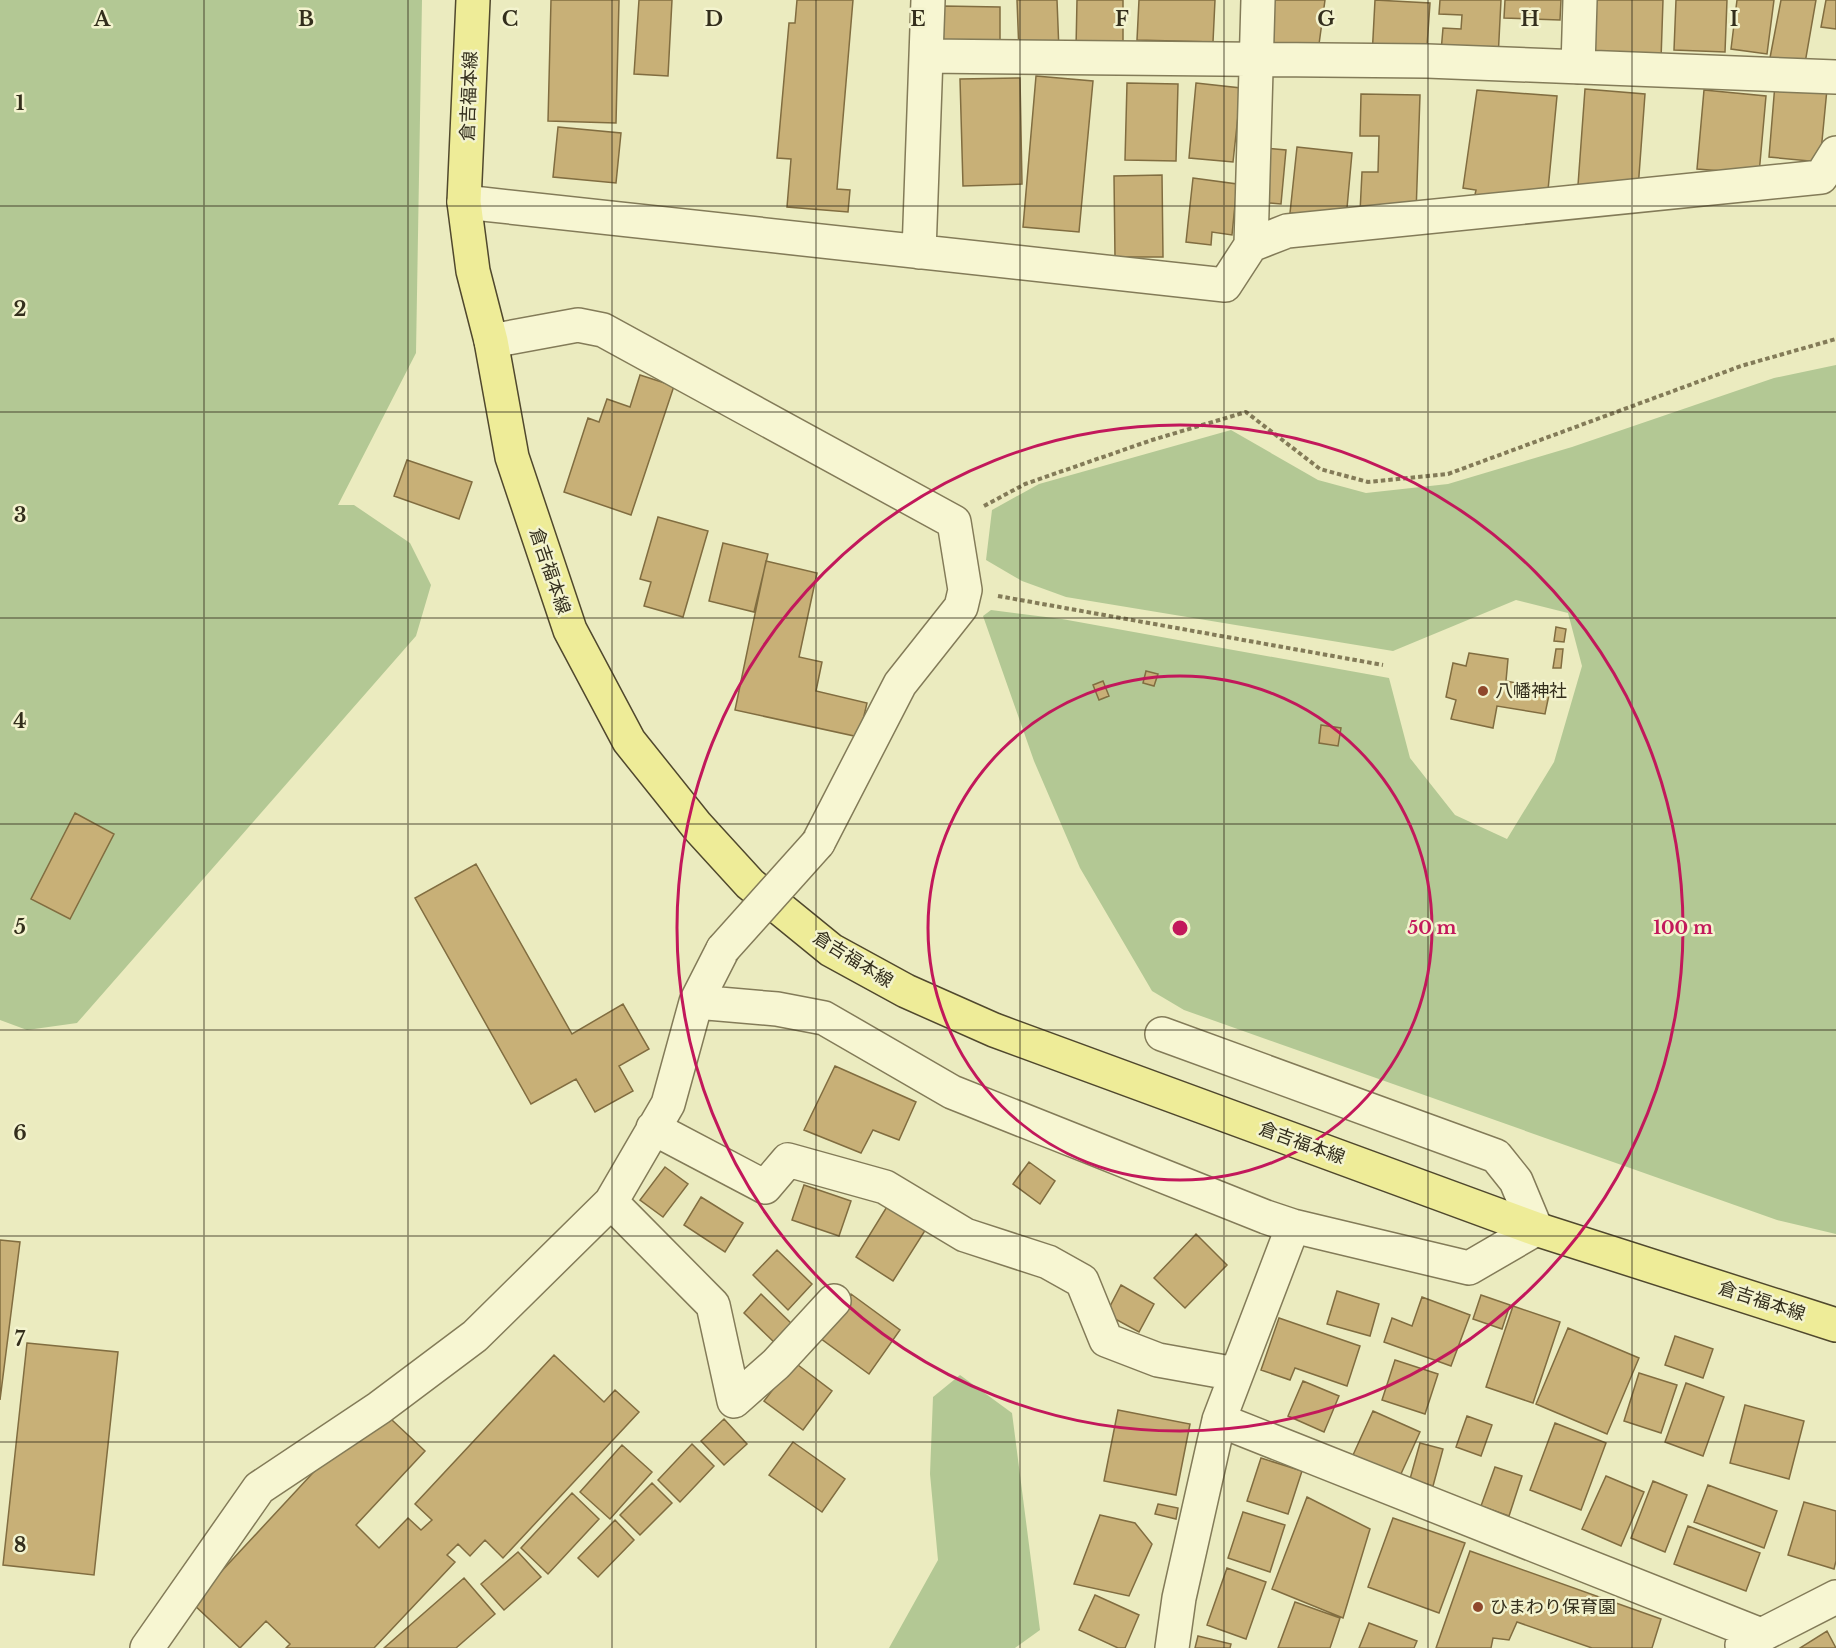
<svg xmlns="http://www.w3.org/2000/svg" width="1836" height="1648" font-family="'Libre Baskerville','Noto Sans JP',serif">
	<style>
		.green { fill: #b3c894 }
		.building { fill: #c8b077; stroke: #816d40; stroke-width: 1.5 }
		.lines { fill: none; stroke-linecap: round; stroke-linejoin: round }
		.minor-casing { stroke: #837b58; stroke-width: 36 }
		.major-casing { stroke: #50482d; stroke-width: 36 }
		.path { stroke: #837b58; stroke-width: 4; stroke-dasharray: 4.5 3; stroke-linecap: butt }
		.minor { stroke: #f7f6d2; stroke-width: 33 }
		.major { stroke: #eeec98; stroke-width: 33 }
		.minor-bridge-casing { stroke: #837b58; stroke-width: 36; stroke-linecap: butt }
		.minor-bridge { stroke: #f7f6d2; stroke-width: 33 }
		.grid { fill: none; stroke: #332e1c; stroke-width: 1.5; stroke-opacity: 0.55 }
		.ring { fill: none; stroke: #c2185b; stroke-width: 3 }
		.poi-dot { fill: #8f482c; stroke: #f3f3ce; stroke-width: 2 }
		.labels { text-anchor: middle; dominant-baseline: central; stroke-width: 5; stroke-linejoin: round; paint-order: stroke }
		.street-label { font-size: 18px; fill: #332e1c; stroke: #f3f3ce }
		.poi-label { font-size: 18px; fill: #332e1c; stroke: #f3f3ce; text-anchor: start }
		.grid-label { font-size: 20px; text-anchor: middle; font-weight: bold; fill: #332e1c; stroke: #f3f3ce; stroke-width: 5; stroke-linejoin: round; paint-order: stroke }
		.centre { fill: #c2185b; stroke: #f3f3ce; stroke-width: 3 }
		.ring-label { font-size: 18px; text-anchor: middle; font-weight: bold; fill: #c2185b; stroke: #f3f3ce; stroke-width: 5; stroke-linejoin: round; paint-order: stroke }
	</style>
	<rect width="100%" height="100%" fill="#ebebbf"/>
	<path class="green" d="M 0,0 L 422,0 L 416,353 L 338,505 L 354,505 L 410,543 L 431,585 L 416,636 L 77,1023 L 27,1030 L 0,1020 Z
		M 1836,365 L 1836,1234 L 1777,1220 L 1184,1010 L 1152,991 L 1080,868 L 1034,761 L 983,616 L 991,610 L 1062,619 L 1389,678 L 1410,758 L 1455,815 L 1507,839 L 1554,762 L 1582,666 L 1568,613 L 1516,600 L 1393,651 L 1066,597 L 1022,581 L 986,560 L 992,510 L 1039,484 L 1231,430 L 1318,480 L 1366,493 L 1448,484 L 1572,447 L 1774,378 Z
		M 960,1375 L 1012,1413 L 1040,1630 L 1015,1648 L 889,1648 L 938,1560 L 930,1474 L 933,1397 Z"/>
	<path class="building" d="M 551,0 L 619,0 L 616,123 L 548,121 Z
		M 639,0 L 672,0 L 668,76 L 634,74 Z
		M 797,0 L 853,0 L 837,189 L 850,190 L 848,212 L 787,207 L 791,159 L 777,158 L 789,23 L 795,23 Z
		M 1017,0 L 1057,0 L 1059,51 L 1019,53 Z
		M 1077,0 L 1123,0 L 1123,49 L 1076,48 Z
		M 1139,0 L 1215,0 L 1213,42 L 1137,40 Z
		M 1257,0 L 1325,0 L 1317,59 L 1265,52 Z
		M 1375,0 L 1430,3 L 1426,61 L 1372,57 Z
		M 1440,0 L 1501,0 L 1498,59 L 1440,64 L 1443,28 L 1461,29 L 1462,15 L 1439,14 Z
		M 1505,0 L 1561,0 L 1560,20 L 1504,18 Z
		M 1591,0 L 1663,0 L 1661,60 L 1590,59 Z
		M 1676,0 L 1727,0 L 1725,52 L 1674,50 Z
		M 1737,0 L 1774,0 L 1767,54 L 1731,49 Z
		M 1781,0 L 1816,0 L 1804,69 L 1769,63 Z
		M 1826,0 L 1836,0 L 1836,29 L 1821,27 Z
		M 943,6 L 1000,7 L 1000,53 L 942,52 Z
		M 1036,76 L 1093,81 L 1079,232 L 1023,227 Z
		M 1020,78 L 1022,184 L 963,186 L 960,79 Z
		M 1127,83 L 1178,84 L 1176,161 L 1125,160 Z
		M 1196,83 L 1241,88 L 1233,162 L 1189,158 Z
		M 1775,84 L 1827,89 L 1820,162 L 1769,157 Z
		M 1585,89 L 1645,94 L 1638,189 L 1578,185 Z
		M 1477,90 L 1557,96 L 1548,190 L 1473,204 L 1476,190 L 1463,188 Z
		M 1704,90 L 1766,96 L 1759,174 L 1697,169 Z
		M 1361,94 L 1420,95 L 1416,214 L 1360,212 L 1362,172 L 1378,172 L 1379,136 L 1360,136 Z
		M 558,127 L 621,133 L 616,183 L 553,177 Z
		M 1254,147 L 1286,150 L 1281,204 L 1248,201 Z
		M 1297,147 L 1352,153 L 1346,219 L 1290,213 Z
		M 1162,175 L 1163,257 L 1115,257 L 1114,176 Z
		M 1193,178 L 1237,184 L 1232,235 L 1212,232 L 1211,245 L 1186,242 Z
		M 640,375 L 674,386 L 631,515 L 564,492 L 588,418 L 599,422 L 607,399 L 630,407 Z
		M 407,460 L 472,482 L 459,519 L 394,496 Z
		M 658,517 L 708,531 L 683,617 L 644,606 L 651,582 L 640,579 Z
		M 723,543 L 768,554 L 754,612 L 709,601 Z
		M 766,561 L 817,573 L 799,657 L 822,662 L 816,691 L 867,703 L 859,737 L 735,710 Z
		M 1556,627 L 1566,629 L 1564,642 L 1554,641 Z
		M 1556,649 L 1563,649 L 1561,668 L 1553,668 Z
		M 1469,653 L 1508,659 L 1506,681 L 1550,690 L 1545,714 L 1497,706 L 1493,728 L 1451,719 L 1456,700 L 1446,697 L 1453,663 L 1466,666 Z
		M 1146,671 L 1158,674 L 1154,686 L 1143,683 Z
		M 1103,681 L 1109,696 L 1099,700 L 1093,685 Z
		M 1321,725 L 1341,728 L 1338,746 L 1319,743 Z
		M 75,813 L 114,834 L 70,919 L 31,899 Z
		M 476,864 L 572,1034 L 623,1004 L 649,1049 L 619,1066 L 633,1091 L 595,1112 L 576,1079 L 531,1104 L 415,898 Z
		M 835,1066 L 916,1102 L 899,1140 L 873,1130 L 861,1153 L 804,1130 Z
		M 1029,1162 L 1055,1181 L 1040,1204 L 1013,1184 Z
		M 665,1167 L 688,1184 L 663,1217 L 640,1200 Z
		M 804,1185 L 851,1201 L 839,1236 L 792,1220 Z
		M 701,1197 L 743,1223 L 725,1252 L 684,1225 Z
		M 888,1205 L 926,1229 L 893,1281 L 856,1257 Z
		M 1196,1234 L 1227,1265 L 1185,1308 L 1154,1278 Z
		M 0,1240 L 20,1242 L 0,1400 Z
		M 777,1250 L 812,1284 L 788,1310 L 753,1275 Z
		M 1121,1285 L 1154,1304 L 1139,1332 L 1106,1314 Z
		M 1337,1291 L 1379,1304 L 1370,1336 L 1327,1324 Z
		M 761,1294 L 795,1327 L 777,1345 L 744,1313 Z
		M 851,1294 L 900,1330 L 869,1374 L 820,1338 Z
		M 1481,1295 L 1510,1305 L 1502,1329 L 1473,1319 Z
		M 1422,1297 L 1470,1315 L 1451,1366 L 1384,1342 L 1392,1318 L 1412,1326 Z
		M 1513,1306 L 1560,1322 L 1533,1403 L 1486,1387 Z
		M 1279,1318 L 1360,1346 L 1347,1386 L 1295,1368 L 1290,1380 L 1261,1370 Z
		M 1568,1328 L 1639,1358 L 1607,1434 L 1536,1404 Z
		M 1675,1336 L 1713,1349 L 1703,1378 L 1665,1365 Z
		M 27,1343 L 118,1352 L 94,1575 L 3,1565 Z
		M 554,1355 L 604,1402 L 615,1390 L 639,1412 L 503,1558 L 485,1540 L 470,1556 L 458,1544 L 447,1555 L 455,1562 L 374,1648 L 286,1648 L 290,1644 L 266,1621 L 240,1648 L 192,1603 L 376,1405 L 425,1451 L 356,1525 L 379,1548 L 408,1518 L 421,1530 L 432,1520 L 415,1504 Z
		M 1395,1360 L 1438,1374 L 1425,1414 L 1382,1400 Z
		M 794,1362 L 832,1391 L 803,1430 L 764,1401 Z
		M 1639,1373 L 1677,1385 L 1661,1433 L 1624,1421 Z
		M 1303,1381 L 1339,1396 L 1324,1432 L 1288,1416 Z
		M 1686,1383 L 1724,1397 L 1703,1456 L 1665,1442 Z
		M 1745,1405 L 1804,1421 L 1789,1479 L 1730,1463 Z
		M 1118,1410 L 1190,1424 L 1176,1495 L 1104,1481 Z
		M 1373,1411 L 1420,1432 L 1400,1476 L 1353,1455 Z
		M 1467,1416 L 1492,1425 L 1481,1456 L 1456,1447 Z
		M 724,1419 L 747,1444 L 724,1465 L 701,1441 Z
		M 1555,1423 L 1606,1443 L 1581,1510 L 1530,1490 Z
		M 793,1442 L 845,1479 L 822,1512 L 769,1475 Z
		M 1420,1443 L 1443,1449 L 1433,1486 L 1410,1479 Z
		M 692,1444 L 714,1466 L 680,1502 L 658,1480 Z
		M 622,1445 L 652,1472 L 610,1519 L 580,1492 Z
		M 1261,1458 L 1302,1471 L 1288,1514 L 1247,1501 Z
		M 1495,1467 L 1522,1476 L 1509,1516 L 1481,1506 Z
		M 1606,1476 L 1644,1492 L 1621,1546 L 1582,1529 Z
		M 1653,1481 L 1687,1495 L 1665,1552 L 1631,1538 Z
		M 652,1483 L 672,1503 L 640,1535 L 620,1515 Z
		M 1708,1485 L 1777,1511 L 1764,1548 L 1694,1522 Z
		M 572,1493 L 599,1519 L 548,1574 L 521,1548 Z
		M 1307,1497 L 1370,1529 L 1343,1618 L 1272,1589 Z
		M 1804,1502 L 1836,1511 L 1836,1561 L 1834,1569 L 1788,1555 Z
		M 1158,1504 L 1178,1508 L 1176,1519 L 1155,1514 Z
		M 1243,1512 L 1285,1525 L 1270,1572 L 1228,1558 Z
		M 1100,1515 L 1135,1523 L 1152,1544 L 1129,1596 L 1074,1584 Z
		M 1393,1518 L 1465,1543 L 1439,1613 L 1368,1587 Z
		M 615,1520 L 634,1540 L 598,1577 L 578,1558 Z
		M 1688,1526 L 1760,1553 L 1746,1591 L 1674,1564 Z
		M 1470,1551 L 1661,1619 L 1652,1648 L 1592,1648 L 1517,1622 L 1509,1640 L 1493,1638 L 1491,1648 L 1436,1648 Z
		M 518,1552 L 541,1577 L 504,1610 L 481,1584 Z
		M 1227,1568 L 1266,1582 L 1246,1639 L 1207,1625 Z
		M 464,1578 L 495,1614 L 456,1648 L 384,1648 Z
		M 1095,1595 L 1139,1615 L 1125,1648 L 1118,1648 L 1079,1630 Z
		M 1295,1602 L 1340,1618 L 1330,1648 L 1278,1648 Z
		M 1369,1623 L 1417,1641 L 1414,1648 L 1359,1648 Z
		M 1827,1631 L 1836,1648 L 1800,1648 Z
		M 1198,1636 L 1231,1644 L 1230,1648 L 1195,1648 Z"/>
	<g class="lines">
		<defs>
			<path id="minor" d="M 926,56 L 1427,61 L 1836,77
				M 1578,67 L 1580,0
				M 464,202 L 1225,285 L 1251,245 L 1287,231 L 1821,177 L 1836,153
				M 1251,245 L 1258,0
				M 919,252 L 928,0
				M 491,341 L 578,325 L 603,330 L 954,522 L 965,590 L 961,607 L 900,684 L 818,843
				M 696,1002 L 777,1009 L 824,1018 L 952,1092 L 1266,1217 L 1293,1226 L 1469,1268 L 1536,1229 L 1516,1181 L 1496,1156 L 1162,1034
				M 653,1128 L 765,1187 L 788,1160 L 885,1187 L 965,1235 L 1048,1262 L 1082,1281 L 1106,1340 L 1158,1360 L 1236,1374
				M 611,1202 L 713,1305 L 734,1401 L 776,1364 L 834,1301
				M 1219,1420 L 1761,1635
				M 1742,1645 L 1836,1597
				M 147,1648 L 259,1488 L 379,1408 L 475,1336 L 611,1202 L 668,1104 L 696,1002 L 723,949
				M 1172,1648 L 1179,1598 L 1219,1420 L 1293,1226"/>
			<path id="major" d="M 473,0 L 464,202 L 473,271 L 491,341 L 512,457 L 570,630 L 629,741 L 697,826 L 750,884 L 831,950 L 906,991 L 994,1030 L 1536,1229 L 1836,1325"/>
		</defs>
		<use href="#minor" class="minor-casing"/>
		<use href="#major" class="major-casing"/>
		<path class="path" d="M 984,506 L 1025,484 L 1152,440 L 1246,412 L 1320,469 L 1368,482 L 1448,474 L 1741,366 L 1836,339
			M 998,596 L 1383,665"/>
		<use href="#minor" class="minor"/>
		<use href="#major" class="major"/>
		<defs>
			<path id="minor-bridge" d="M 723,949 L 818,843"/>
		</defs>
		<use href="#minor-bridge" class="minor-bridge-casing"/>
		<use href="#minor-bridge" class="minor-bridge"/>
	</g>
	<path class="grid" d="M 204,0 L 204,1648M 408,0 L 408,1648M 612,0 L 612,1648M 816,0 L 816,1648M 1020,0 L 1020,1648M 1224,0 L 1224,1648M 1428,0 L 1428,1648M 1632,0 L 1632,1648M 0,206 L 1836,206M 0,412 L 1836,412M 0,618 L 1836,618M 0,824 L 1836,824M 0,1030 L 1836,1030M 0,1236 L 1836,1236M 0,1442 L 1836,1442"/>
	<g class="ring">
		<circle cx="1180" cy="928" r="252"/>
		<circle cx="1180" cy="928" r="503"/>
	</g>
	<g class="poi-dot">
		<circle cx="1483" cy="691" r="6"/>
		<circle cx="1478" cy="1607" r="6"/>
	</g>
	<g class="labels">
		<g class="street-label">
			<text transform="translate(469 96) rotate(-88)">倉吉福本線</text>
			<text transform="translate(550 571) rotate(71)">倉吉福本線</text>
			<text transform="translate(853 959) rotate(32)">倉吉福本線</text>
			<text transform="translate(1302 1143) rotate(20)">倉吉福本線</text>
			<text transform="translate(1762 1301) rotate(18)">倉吉福本線</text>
		</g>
		<g class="poi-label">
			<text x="1495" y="691">八幡神社</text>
			<text x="1490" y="1607">ひまわり保育園</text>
		</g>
	</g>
	<g class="grid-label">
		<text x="102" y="26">A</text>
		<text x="306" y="26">B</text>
		<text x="510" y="26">C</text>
		<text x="714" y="26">D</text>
		<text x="918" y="26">E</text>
		<text x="1122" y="26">F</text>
		<text x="1326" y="26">G</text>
		<text x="1530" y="26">H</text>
		<text x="1734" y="26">I</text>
		<text x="20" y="110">1</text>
		<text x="20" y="316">2</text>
		<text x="20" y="522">3</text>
		<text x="20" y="728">4</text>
		<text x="20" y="934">5</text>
		<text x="20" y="1140">6</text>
		<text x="20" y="1346">7</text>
		<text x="20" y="1552">8</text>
	</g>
	<circle cx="1180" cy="928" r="9" class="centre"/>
	<g class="ring-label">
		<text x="1432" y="934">50 m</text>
		<text x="1683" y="934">100 m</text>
	</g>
</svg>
